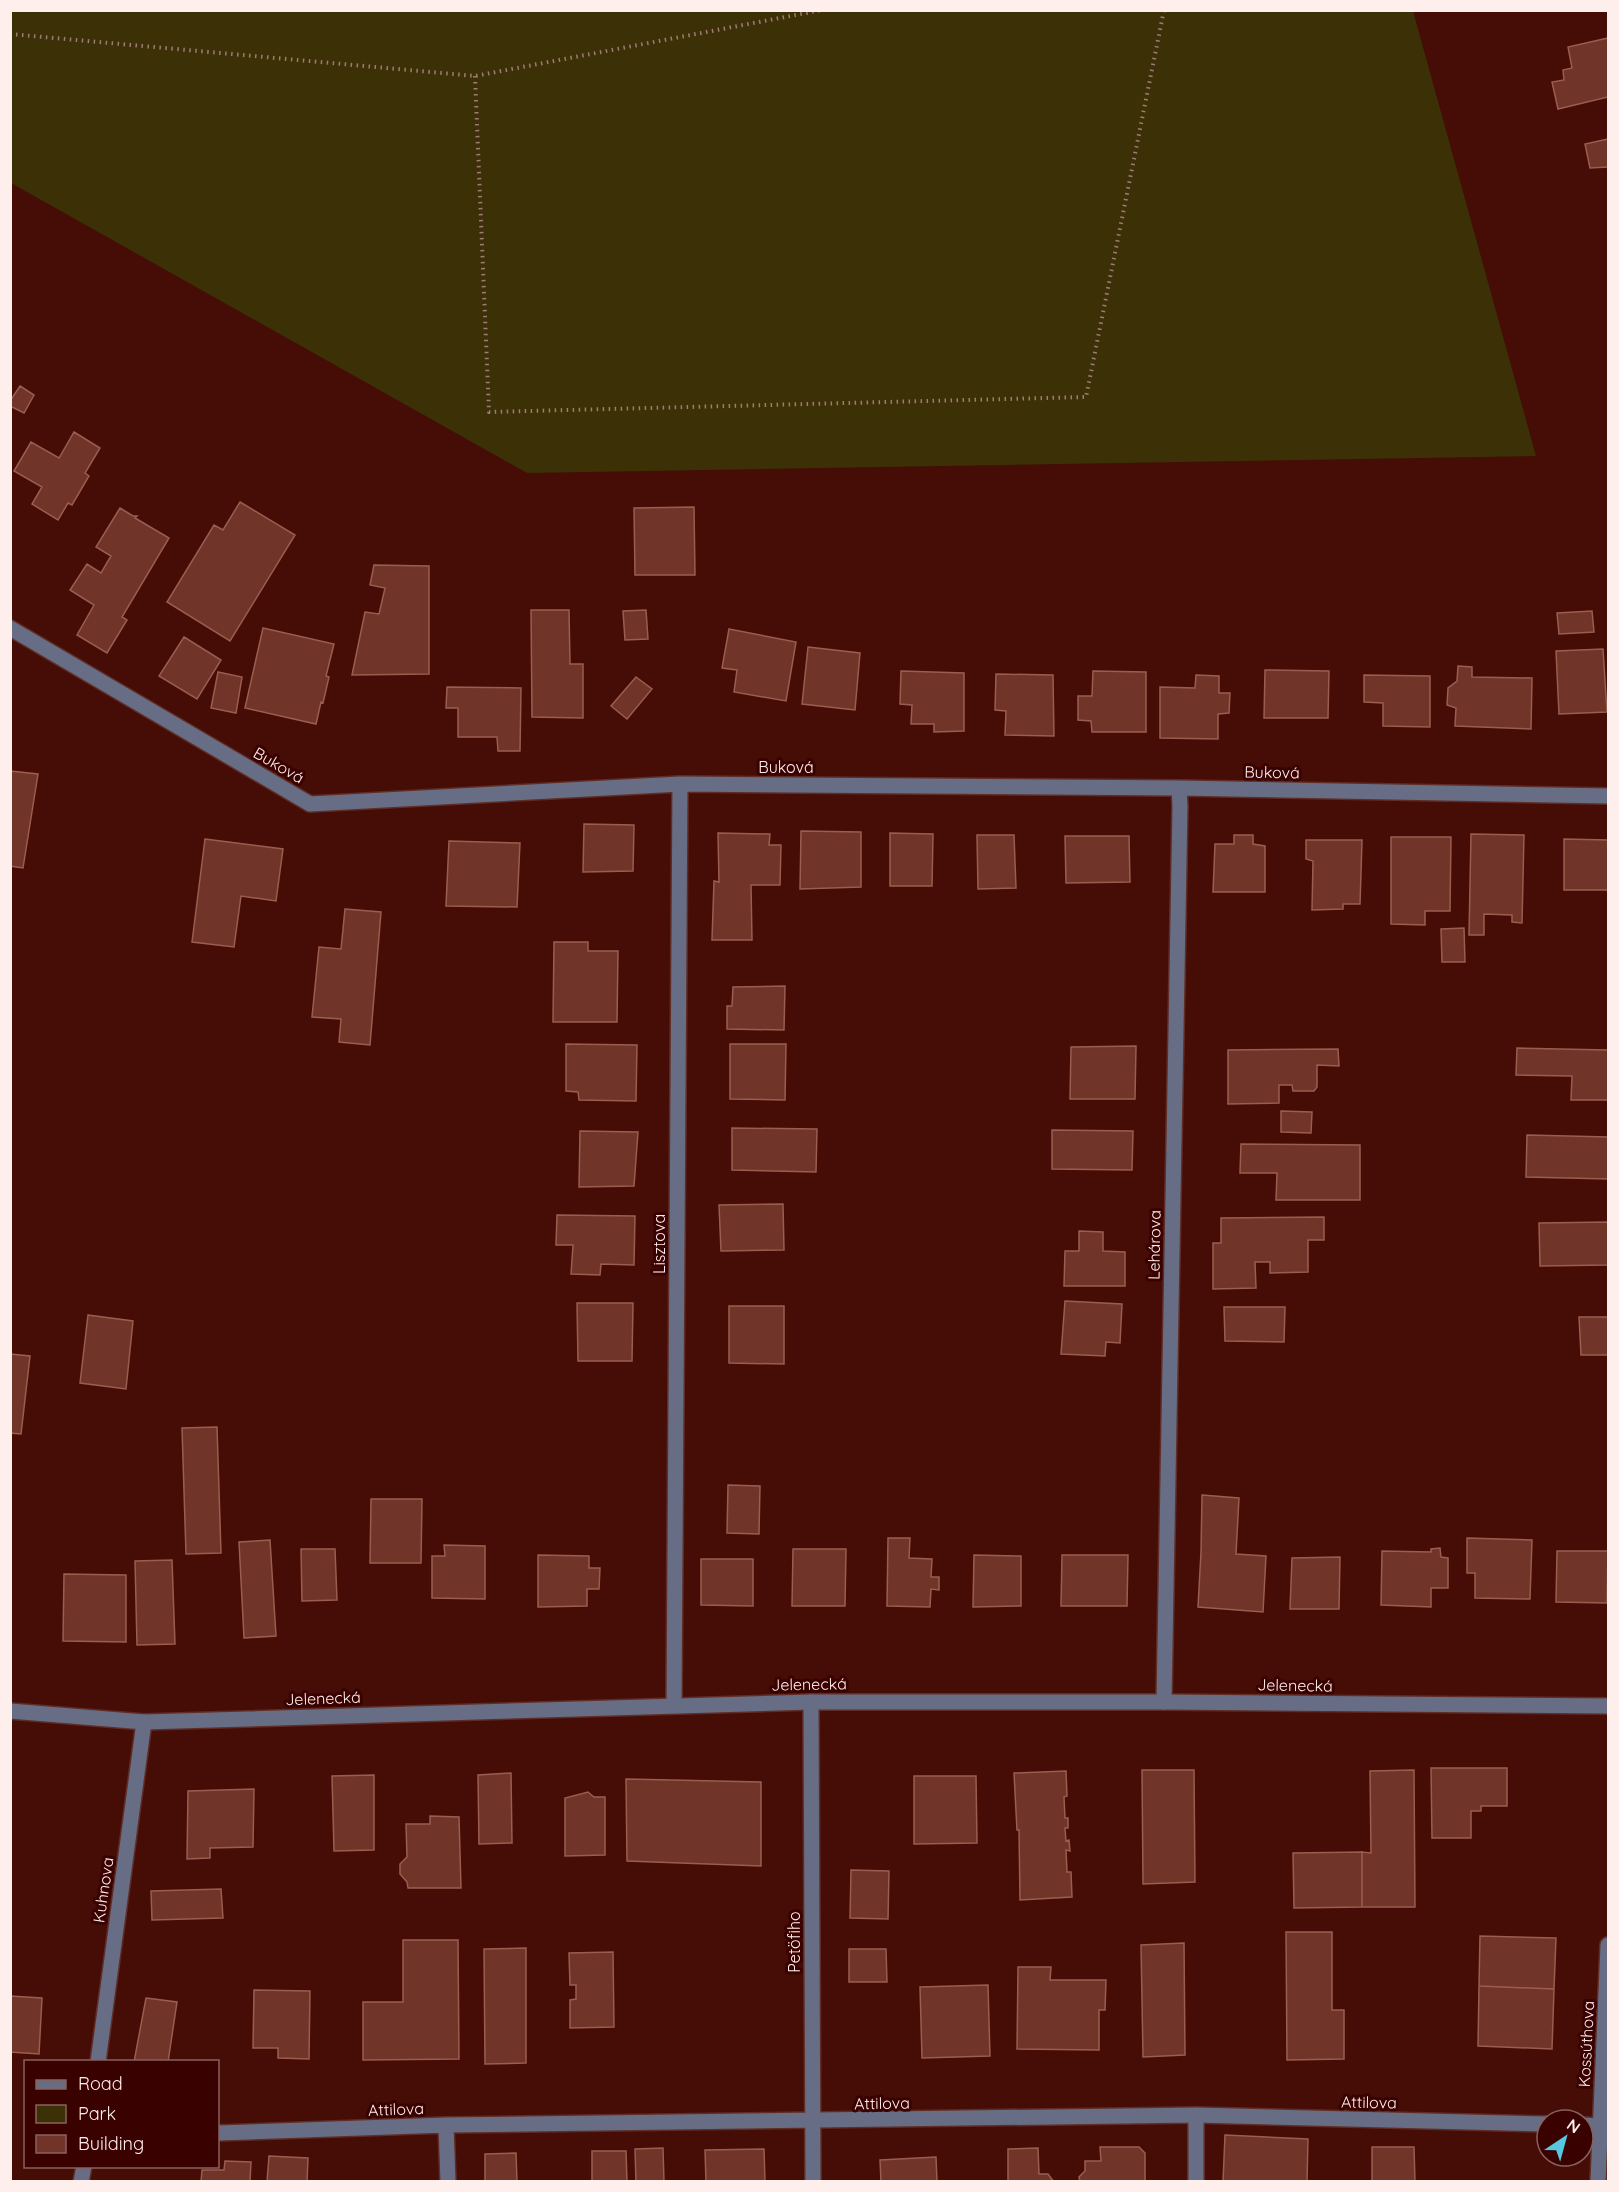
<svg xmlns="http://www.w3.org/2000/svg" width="1619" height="2192" font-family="Quicksand,sans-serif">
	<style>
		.green { fill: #3c3006 }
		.building { fill: #703428; stroke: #9c5d50; stroke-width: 1.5 }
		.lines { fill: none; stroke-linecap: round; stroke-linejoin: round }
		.minor-casing { stroke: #5f2d25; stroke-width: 18 }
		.tertiary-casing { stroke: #5f2d25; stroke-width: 18 }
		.path { stroke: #a07b76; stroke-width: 4; stroke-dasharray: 1.5 4.5; stroke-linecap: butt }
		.minor { stroke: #666d85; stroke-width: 15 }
		.tertiary { stroke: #666d85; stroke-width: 15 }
		.labels { text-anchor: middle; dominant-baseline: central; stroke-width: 6; stroke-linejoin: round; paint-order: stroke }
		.street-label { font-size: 16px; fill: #ffefec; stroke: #390200 }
	</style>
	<rect width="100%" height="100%" fill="#450d05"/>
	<path class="green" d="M 11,10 L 1413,11 L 1536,456 L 527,473 L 11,183 Z"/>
	<path class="building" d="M 1608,38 L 1608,97 L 1558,109 L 1552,82 L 1564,80 L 1563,70 L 1572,68 L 1568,47 Z
		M 1608,139 L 1608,167 L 1590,168 L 1585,144 Z
		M 20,386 L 34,395 L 24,413 L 10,406 L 10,401 Z
		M 74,432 L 100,448 L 85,473 L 89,476 L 72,505 L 68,503 L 58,520 L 32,504 L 42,487 L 14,471 L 31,442 L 59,458 Z
		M 240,502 L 295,535 L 230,641 L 167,602 L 214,525 L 223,530 Z
		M 694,507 L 695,575 L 635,575 L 634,508 Z
		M 120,508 L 133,516 L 137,516 L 135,518 L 169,538 L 122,617 L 127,620 L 107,653 L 77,635 L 94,605 L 70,590 L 87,564 L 101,573 L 111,556 L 96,547 Z
		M 374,565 L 429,566 L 429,674 L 352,675 L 365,612 L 379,614 L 385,588 L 370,585 Z
		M 531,610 L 569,610 L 570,664 L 583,664 L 583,718 L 532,717 Z
		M 646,610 L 648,639 L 625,640 L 623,611 Z
		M 1592,611 L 1594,632 L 1559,634 L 1557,613 Z
		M 263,628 L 334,644 L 326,676 L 329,677 L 323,703 L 321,702 L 316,724 L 245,708 Z
		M 729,629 L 796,642 L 786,701 L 734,692 L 737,670 L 722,668 Z
		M 184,637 L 221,660 L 197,699 L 159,676 Z
		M 808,647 L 860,653 L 855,710 L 802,704 Z
		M 1603,649 L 1607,712 L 1559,714 L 1556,651 Z
		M 1458,666 L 1472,667 L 1472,677 L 1532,678 L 1531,729 L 1455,726 L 1456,708 L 1447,705 L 1448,688 L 1457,681 Z
		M 1265,670 L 1329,671 L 1328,718 L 1264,718 Z
		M 901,671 L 964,673 L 964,731 L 934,732 L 934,724 L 911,724 L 912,705 L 900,704 Z
		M 1093,671 L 1146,672 L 1146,732 L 1092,732 L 1091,721 L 1078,720 L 1078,696 L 1092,696 Z
		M 218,672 L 242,677 L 236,713 L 211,708 Z
		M 996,674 L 1053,675 L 1054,736 L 1005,735 L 1006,711 L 995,710 Z
		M 1196,675 L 1219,676 L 1219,693 L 1230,693 L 1229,713 L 1218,714 L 1218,739 L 1160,738 L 1160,687 L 1195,688 Z
		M 1364,675 L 1430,676 L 1430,727 L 1383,726 L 1383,703 L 1364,702 Z
		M 636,677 L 652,689 L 627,719 L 611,706 Z
		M 447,687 L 521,688 L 520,751 L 498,751 L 497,737 L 458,737 L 458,708 L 446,708 Z
		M 10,771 L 38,774 L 23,868 L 10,866 Z
		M 584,824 L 634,825 L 633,871 L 583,872 Z
		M 801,831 L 861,832 L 861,887 L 800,889 Z
		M 718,833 L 770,834 L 769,845 L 781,845 L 780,885 L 751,885 L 752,940 L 712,940 L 714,881 L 719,882 Z
		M 890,833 L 933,834 L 932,886 L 890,886 Z
		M 1471,834 L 1524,835 L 1522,923 L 1512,922 L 1512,915 L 1484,914 L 1484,935 L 1469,935 Z
		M 977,835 L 1014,835 L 1016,888 L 978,889 Z
		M 1234,835 L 1253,835 L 1253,844 L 1265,846 L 1265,892 L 1213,892 L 1215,844 L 1234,844 Z
		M 1065,836 L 1129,836 L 1130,882 L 1066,883 Z
		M 1391,837 L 1451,837 L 1450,911 L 1425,911 L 1425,925 L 1391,924 Z
		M 205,839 L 283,849 L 276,901 L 241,896 L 234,947 L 192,942 Z
		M 1564,839 L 1608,840 L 1608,890 L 1564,890 Z
		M 1306,840 L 1362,840 L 1360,904 L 1343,904 L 1343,909 L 1312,910 L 1313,861 L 1306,859 Z
		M 449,841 L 520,843 L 517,907 L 446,906 Z
		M 345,909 L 381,912 L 370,1045 L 339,1042 L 341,1019 L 312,1017 L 319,947 L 341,949 Z
		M 1464,928 L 1465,962 L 1442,962 L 1441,929 Z
		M 554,942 L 588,942 L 588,951 L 618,951 L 617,1022 L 553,1022 Z
		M 785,986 L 784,1030 L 727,1029 L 727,1006 L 732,1006 L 733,987 Z
		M 566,1044 L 637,1045 L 636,1101 L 579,1100 L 578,1092 L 566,1091 Z
		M 730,1044 L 786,1044 L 785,1100 L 730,1099 Z
		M 1136,1046 L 1135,1099 L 1070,1099 L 1071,1047 Z
		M 1517,1048 L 1608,1050 L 1608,1100 L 1571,1100 L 1572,1076 L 1516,1075 Z
		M 1338,1049 L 1339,1066 L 1317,1065 L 1317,1087 L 1314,1091 L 1293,1091 L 1292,1085 L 1279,1085 L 1279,1103 L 1228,1104 L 1228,1050 Z
		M 1281,1111 L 1312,1112 L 1311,1133 L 1281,1132 Z
		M 732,1128 L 817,1129 L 816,1172 L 732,1170 Z
		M 1052,1130 L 1133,1131 L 1132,1170 L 1052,1169 Z
		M 580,1131 L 638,1132 L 634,1186 L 579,1187 Z
		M 1527,1135 L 1608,1137 L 1608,1179 L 1526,1177 Z
		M 1241,1144 L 1360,1145 L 1360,1200 L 1276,1200 L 1277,1173 L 1240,1173 Z
		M 783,1204 L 784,1250 L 721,1251 L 719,1205 Z
		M 557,1215 L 635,1216 L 634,1265 L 601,1264 L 600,1275 L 571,1274 L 573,1245 L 556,1245 Z
		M 1324,1217 L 1324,1240 L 1308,1240 L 1308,1272 L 1270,1273 L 1270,1262 L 1255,1262 L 1256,1288 L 1213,1289 L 1213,1243 L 1221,1243 L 1221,1218 Z
		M 1608,1222 L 1608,1265 L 1540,1266 L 1539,1223 Z
		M 1079,1231 L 1103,1232 L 1103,1251 L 1125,1252 L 1125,1286 L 1064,1286 L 1065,1251 L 1079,1251 Z
		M 1065,1301 L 1122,1304 L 1120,1343 L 1106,1342 L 1105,1356 L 1061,1354 Z
		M 577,1303 L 633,1303 L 632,1361 L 578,1361 Z
		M 729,1306 L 784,1306 L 784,1364 L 729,1363 Z
		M 1224,1307 L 1285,1307 L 1284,1342 L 1225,1341 Z
		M 88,1315 L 133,1321 L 126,1389 L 80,1383 Z
		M 1579,1317 L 1608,1317 L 1608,1355 L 1581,1355 Z
		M 10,1354 L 30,1356 L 21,1434 L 10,1433 Z
		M 217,1427 L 221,1553 L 186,1554 L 182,1428 Z
		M 728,1485 L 760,1486 L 759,1534 L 727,1533 Z
		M 1202,1495 L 1239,1498 L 1236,1554 L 1266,1556 L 1263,1612 L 1198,1607 L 1201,1552 Z
		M 371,1499 L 422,1499 L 421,1563 L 370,1563 Z
		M 888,1538 L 910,1538 L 909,1558 L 932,1559 L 931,1577 L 939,1577 L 939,1590 L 931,1589 L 930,1607 L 887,1606 Z
		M 1467,1538 L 1532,1540 L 1530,1599 L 1475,1598 L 1475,1573 L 1467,1573 Z
		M 270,1540 L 276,1636 L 244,1638 L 239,1542 Z
		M 444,1545 L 485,1546 L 485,1599 L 432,1598 L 432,1556 L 445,1556 Z
		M 1440,1548 L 1441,1557 L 1448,1558 L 1448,1588 L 1431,1588 L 1431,1607 L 1381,1605 L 1382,1551 L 1431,1552 L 1431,1549 Z
		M 301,1549 L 335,1549 L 337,1600 L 302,1601 Z
		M 793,1549 L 846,1549 L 845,1606 L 792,1606 Z
		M 1557,1551 L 1608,1551 L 1607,1603 L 1556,1602 Z
		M 538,1555 L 589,1556 L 589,1568 L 600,1568 L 599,1589 L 587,1589 L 587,1606 L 538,1607 Z
		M 974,1555 L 1021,1556 L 1021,1606 L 973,1607 Z
		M 1062,1555 L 1128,1555 L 1127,1606 L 1061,1606 Z
		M 1340,1557 L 1339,1609 L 1290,1609 L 1292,1558 Z
		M 701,1559 L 753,1559 L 753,1606 L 701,1605 Z
		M 172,1560 L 175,1644 L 137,1645 L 135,1561 Z
		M 64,1574 L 126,1575 L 126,1642 L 63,1641 Z
		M 1431,1768 L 1507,1768 L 1507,1806 L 1481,1806 L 1481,1811 L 1471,1811 L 1471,1838 L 1432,1838 Z
		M 1142,1770 L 1194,1770 L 1195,1882 L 1143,1884 Z
		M 1414,1770 L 1415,1907 L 1362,1907 L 1362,1852 L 1371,1853 L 1370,1771 Z
		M 1066,1771 L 1067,1796 L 1064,1797 L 1065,1818 L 1068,1818 L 1068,1828 L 1065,1828 L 1066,1841 L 1069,1840 L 1070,1851 L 1066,1850 L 1067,1872 L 1071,1872 L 1072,1897 L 1020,1900 L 1019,1830 L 1017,1830 L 1014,1773 Z
		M 511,1773 L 512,1843 L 479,1844 L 478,1775 Z
		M 374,1775 L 374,1850 L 334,1851 L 332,1776 Z
		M 914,1776 L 976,1776 L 977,1843 L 914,1844 Z
		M 626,1779 L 761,1782 L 761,1866 L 627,1861 Z
		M 254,1789 L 253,1847 L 210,1848 L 210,1858 L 187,1859 L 188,1791 Z
		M 588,1792 L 594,1797 L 605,1797 L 605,1855 L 565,1856 L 565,1798 Z
		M 430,1816 L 459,1817 L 461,1888 L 408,1888 L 407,1882 L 400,1874 L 400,1864 L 407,1857 L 406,1824 L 430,1824 Z
		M 1362,1852 L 1362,1907 L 1294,1908 L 1293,1853 Z
		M 851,1870 L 889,1871 L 888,1919 L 850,1918 Z
		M 221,1889 L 223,1918 L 152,1920 L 151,1891 Z
		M 1286,1932 L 1332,1932 L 1332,2010 L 1344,2010 L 1344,2059 L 1287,2060 Z
		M 1480,1936 L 1556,1938 L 1554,1989 L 1479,1986 Z
		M 403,1940 L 458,1940 L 459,2059 L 363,2060 L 363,2002 L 403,2002 Z
		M 1184,1943 L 1185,2055 L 1143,2057 L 1141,1945 Z
		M 526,1948 L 526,2063 L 485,2064 L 484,1949 Z
		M 849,1949 L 886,1949 L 887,1982 L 849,1982 Z
		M 613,1952 L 614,2027 L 570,2028 L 570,2000 L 576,1999 L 576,1985 L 570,1985 L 569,1953 Z
		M 1018,1967 L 1051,1967 L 1050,1980 L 1106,1980 L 1105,2010 L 1099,2010 L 1099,2050 L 1017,2049 Z
		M 988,1985 L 990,2056 L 922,2058 L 920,1987 Z
		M 1479,1986 L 1554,1989 L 1552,2049 L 1478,2046 Z
		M 254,1990 L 310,1991 L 309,2059 L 278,2058 L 278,2048 L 253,2048 Z
		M 10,1996 L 42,1998 L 39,2054 L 10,2052 Z
		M 146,1998 L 177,2002 L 168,2062 L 134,2062 Z
		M 1225,2135 L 1308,2139 L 1307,2182 L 1223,2182 Z
		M 1100,2147 L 1139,2147 L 1145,2153 L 1145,2182 L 1080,2182 L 1079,2177 L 1085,2171 L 1085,2161 L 1101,2161 Z
		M 1372,2147 L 1414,2147 L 1415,2182 L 1372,2182 Z
		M 663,2148 L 664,2182 L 636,2182 L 635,2149 Z
		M 1038,2148 L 1039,2174 L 1048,2174 L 1054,2182 L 1008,2182 L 1008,2149 Z
		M 764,2149 L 765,2182 L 706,2182 L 705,2150 Z
		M 592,2151 L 626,2151 L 627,2182 L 592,2182 Z
		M 516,2153 L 517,2182 L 485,2182 L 485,2154 Z
		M 269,2156 L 308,2158 L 307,2182 L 267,2182 Z
		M 936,2157 L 937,2182 L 881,2182 L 880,2160 Z
		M 225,2161 L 251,2162 L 250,2182 L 201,2182 L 202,2170 L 224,2170 Z"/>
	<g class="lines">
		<defs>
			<path id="minor" d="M 10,628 L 310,804 L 680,784 L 1179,788 L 1608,796
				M 811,1702 L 813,2182
				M 1164,1702 L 1180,806 L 1179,788
				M 674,1704 L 680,784
				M 98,2062 L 144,1722
				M 446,2125 L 448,2182
				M 1583,2125 L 1600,2126
				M 218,2133 L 446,2125 L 1196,2115 L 1547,2124
				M 81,2182 L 84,2166
				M 1196,2182 L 1196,2115
				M 1598,2182 L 1608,1945"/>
			<path id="tertiary" d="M 10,1711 L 144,1722 L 811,1702 L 1164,1702 L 1608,1706"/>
		</defs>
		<use href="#minor" class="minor-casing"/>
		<use href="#tertiary" class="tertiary-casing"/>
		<path class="path" d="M 10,34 L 475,76 L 822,10
			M 475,76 L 489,412 L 1086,397 L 1164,10"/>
		<use href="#minor" class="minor"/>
		<use href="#tertiary" class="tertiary"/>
	</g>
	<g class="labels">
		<g class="street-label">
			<text transform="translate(279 765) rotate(30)">Buková</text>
			<text x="786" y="767">Buková</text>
			<text transform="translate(1272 772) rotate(1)">Buková</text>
			<text transform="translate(659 1244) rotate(-90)">Lisztova</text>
			<text transform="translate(1154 1245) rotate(-89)">Lehárova</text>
			<text transform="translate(809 1684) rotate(-1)">Jelenecká</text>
			<text transform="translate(1295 1685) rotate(1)">Jelenecká</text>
			<text transform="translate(323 1698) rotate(-2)">Jelenecká</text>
			<text transform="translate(103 1890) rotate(-82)">Kuhnova</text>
			<text transform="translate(794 1942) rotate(-90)">Petöfiho</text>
			<text transform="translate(1586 2044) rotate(-87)">Kossúthova</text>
			<text transform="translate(1369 2102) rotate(1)">Attilova</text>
			<text transform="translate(882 2103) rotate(-1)">Attilova</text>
			<text transform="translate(396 2109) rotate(-2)">Attilova</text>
		</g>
	</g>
	<rect width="1619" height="2192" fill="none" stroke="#ffefec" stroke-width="24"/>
	<rect x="24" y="2060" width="195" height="108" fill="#390200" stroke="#88615e" stroke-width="1.5"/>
	<rect x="36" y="2080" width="30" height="9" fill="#666d85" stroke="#88615e" stroke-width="1.5"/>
	<text x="78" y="2090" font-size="18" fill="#ffefec">Road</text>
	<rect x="36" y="2105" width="30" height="18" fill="#3c3006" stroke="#88615e" stroke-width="1.5"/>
	<text x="78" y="2120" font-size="18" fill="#ffefec">Park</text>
	<rect x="36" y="2135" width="30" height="18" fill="#703428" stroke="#88615e" stroke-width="1.5"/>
	<text x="78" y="2150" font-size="18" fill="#ffefec">Building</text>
	<g transform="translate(1565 2138) rotate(36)"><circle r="28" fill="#390200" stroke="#88615e" stroke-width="1.5"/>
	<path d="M0-4.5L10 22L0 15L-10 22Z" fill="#56c9e0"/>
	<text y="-9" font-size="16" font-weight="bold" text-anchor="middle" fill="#ffefec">N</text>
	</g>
</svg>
